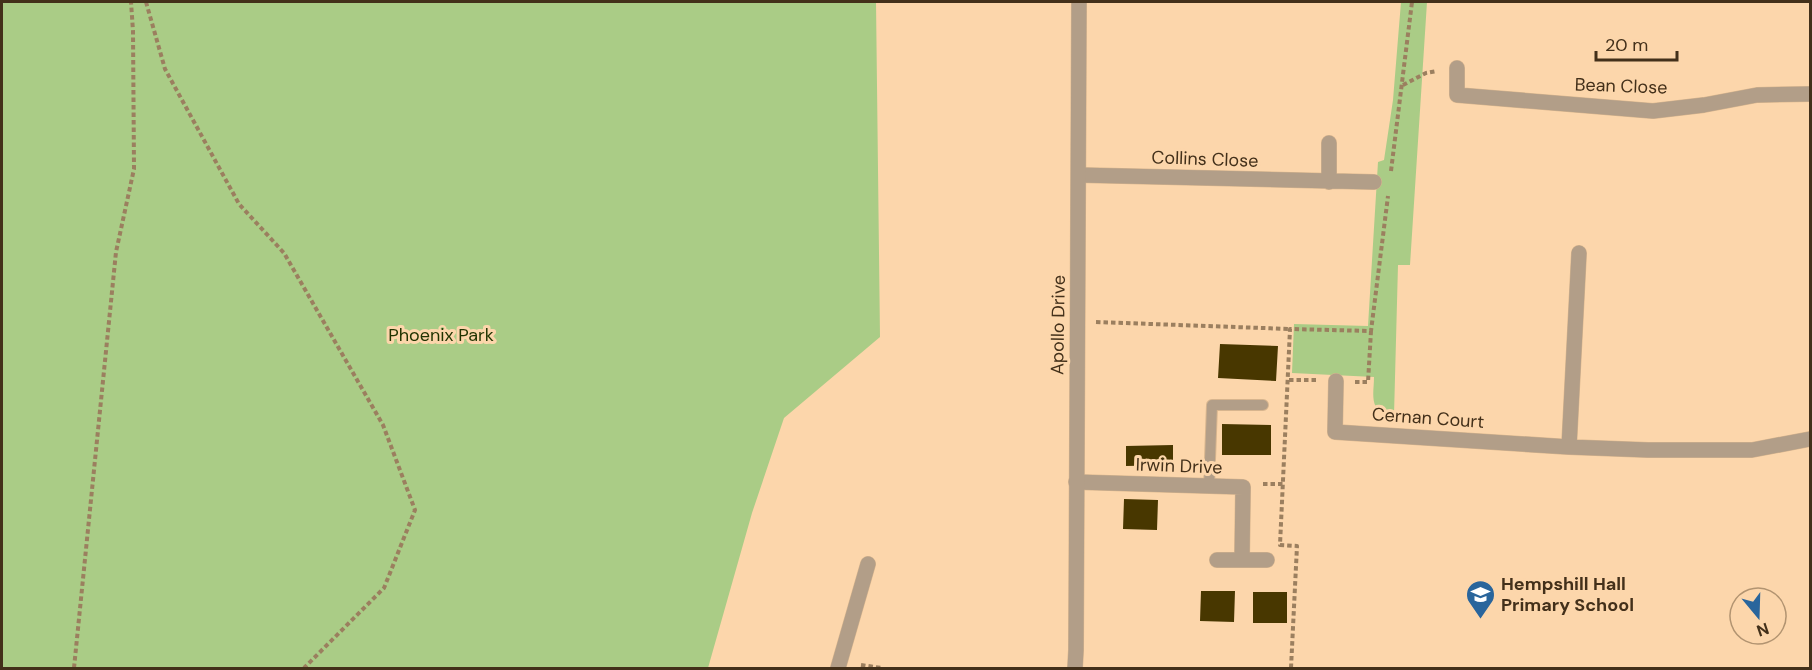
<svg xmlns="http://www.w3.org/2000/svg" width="1812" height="670" font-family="'DM Sans',sans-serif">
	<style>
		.green { fill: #aacc86 }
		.building { fill: #483700 }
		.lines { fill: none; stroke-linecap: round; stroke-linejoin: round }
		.service-casing { stroke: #d7b58e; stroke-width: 12 }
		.minor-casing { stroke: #d7b58e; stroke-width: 16 }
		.tertiary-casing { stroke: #d7b58e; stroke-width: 16 }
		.path { stroke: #9b7f5f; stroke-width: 4; stroke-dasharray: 4.5 3; stroke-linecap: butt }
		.service { stroke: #b29e88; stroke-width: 10 }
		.minor { stroke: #b29e88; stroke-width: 15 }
		.tertiary { stroke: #b29e88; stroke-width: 15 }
		.labels { text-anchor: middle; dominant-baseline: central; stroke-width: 6; stroke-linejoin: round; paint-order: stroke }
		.street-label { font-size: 18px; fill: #43301a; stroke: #fcd6ab }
		.park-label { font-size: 18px; fill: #1f3300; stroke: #fcd6ab }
		.poi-label { font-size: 18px; font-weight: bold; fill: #43301a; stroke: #fcd6ab; text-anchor: start }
	</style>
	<rect width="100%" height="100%" fill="#fcd6ab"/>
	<path class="green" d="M 2,2 L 876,2 L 880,337 L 784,418 L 752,513 L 708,668 L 2,668 Z
		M 1401,2 L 1427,2 L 1410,265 L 1398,265 L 1394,415 L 1385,416 C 1369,406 1374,393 1374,377 L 1292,373 L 1294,324 L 1368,326 L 1378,162 L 1384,160 L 1393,100 Z"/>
	<path class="building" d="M 1220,344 L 1278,346 L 1276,381 L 1218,378 Z
		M 1222,424 L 1271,425 L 1271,455 L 1222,455 Z
		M 1173,445 L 1173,465 L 1126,466 L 1126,446 Z
		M 1124,499 L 1158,500 L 1157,530 L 1123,529 Z
		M 1201,591 L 1235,591 L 1234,622 L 1200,621 Z
		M 1253,592 L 1287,592 L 1287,623 L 1253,623 Z"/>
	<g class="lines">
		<defs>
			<path id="service" d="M 1209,487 L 1212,405 L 1263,405"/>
			<path id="minor" d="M 1457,68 L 1457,95 L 1653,111 L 1704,105 L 1757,95 L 1810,94
				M 1079,175 L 1374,182
				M 1329,182 L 1329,143
				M 1336,381 L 1335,432 L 1569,447 L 1648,450 L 1752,450 L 1810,439
				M 1569,447 L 1579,253
				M 1076,482 L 1243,487 L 1242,560
				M 1217,560 L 1267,560
				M 838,668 L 868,564"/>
			<path id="tertiary" d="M 1075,668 L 1076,650 L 1079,2"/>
		</defs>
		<use href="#service" class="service-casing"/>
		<use href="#minor" class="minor-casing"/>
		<use href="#tertiary" class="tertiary-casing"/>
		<path class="path" d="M 146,2 L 165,69 L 239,204 L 284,253 L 383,425 L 415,510 L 384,588 L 304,668
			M 1403,85 L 1426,73 L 1437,71
			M 1391,171 L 1412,2
			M 1096,322 L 1290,329
			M 1289,380 L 1317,380
			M 1355,382 L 1368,382 L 1371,331
			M 1263,484 L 1283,484
			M 861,665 L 882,668
			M 74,668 L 116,252 L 134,169 L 133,31 L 131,2
			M 1291,668 L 1297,546 L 1280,545 L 1290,329 L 1371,331 L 1388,196"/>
		<use href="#service" class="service"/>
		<use href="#minor" class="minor"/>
		<use href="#tertiary" class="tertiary"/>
	</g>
	<defs>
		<symbol id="school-pin" viewBox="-11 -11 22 30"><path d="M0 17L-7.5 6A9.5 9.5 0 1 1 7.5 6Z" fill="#29659c" stroke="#fcd6ab"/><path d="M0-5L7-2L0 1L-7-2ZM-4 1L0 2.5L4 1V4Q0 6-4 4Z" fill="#fff"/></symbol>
	</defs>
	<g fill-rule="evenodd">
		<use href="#school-pin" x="1464" y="578" width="33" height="45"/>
	</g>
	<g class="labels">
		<g class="street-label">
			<text transform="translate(1621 86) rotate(2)">Bean Close</text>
			<text transform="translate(1205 159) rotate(2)">Collins Close</text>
			<text transform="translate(1058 325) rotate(-89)">Apollo Drive</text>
			<text transform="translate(1428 418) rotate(4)">Cernan Court</text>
			<text transform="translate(1179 466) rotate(2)">Irwin Drive</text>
		</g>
		<g class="park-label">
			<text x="441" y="335">Phoenix Park</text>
		</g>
		<g class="poi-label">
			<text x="1501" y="584">Hempshill Hall<tspan x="1501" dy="21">Primary School</tspan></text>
		</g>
	</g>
	<rect width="1812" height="670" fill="none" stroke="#43301a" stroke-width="6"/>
	<g transform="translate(1758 616) rotate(161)"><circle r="28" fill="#fcd6ab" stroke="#b29471" stroke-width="1.5"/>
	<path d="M0-4.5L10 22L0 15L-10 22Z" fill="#29659c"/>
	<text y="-9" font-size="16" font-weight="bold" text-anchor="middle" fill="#43301a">N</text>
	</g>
	<path d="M1596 51v9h81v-9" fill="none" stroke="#43301a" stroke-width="3"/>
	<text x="1605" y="51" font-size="18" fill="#43301a" stroke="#fcd6ab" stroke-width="4.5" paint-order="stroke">20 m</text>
</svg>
